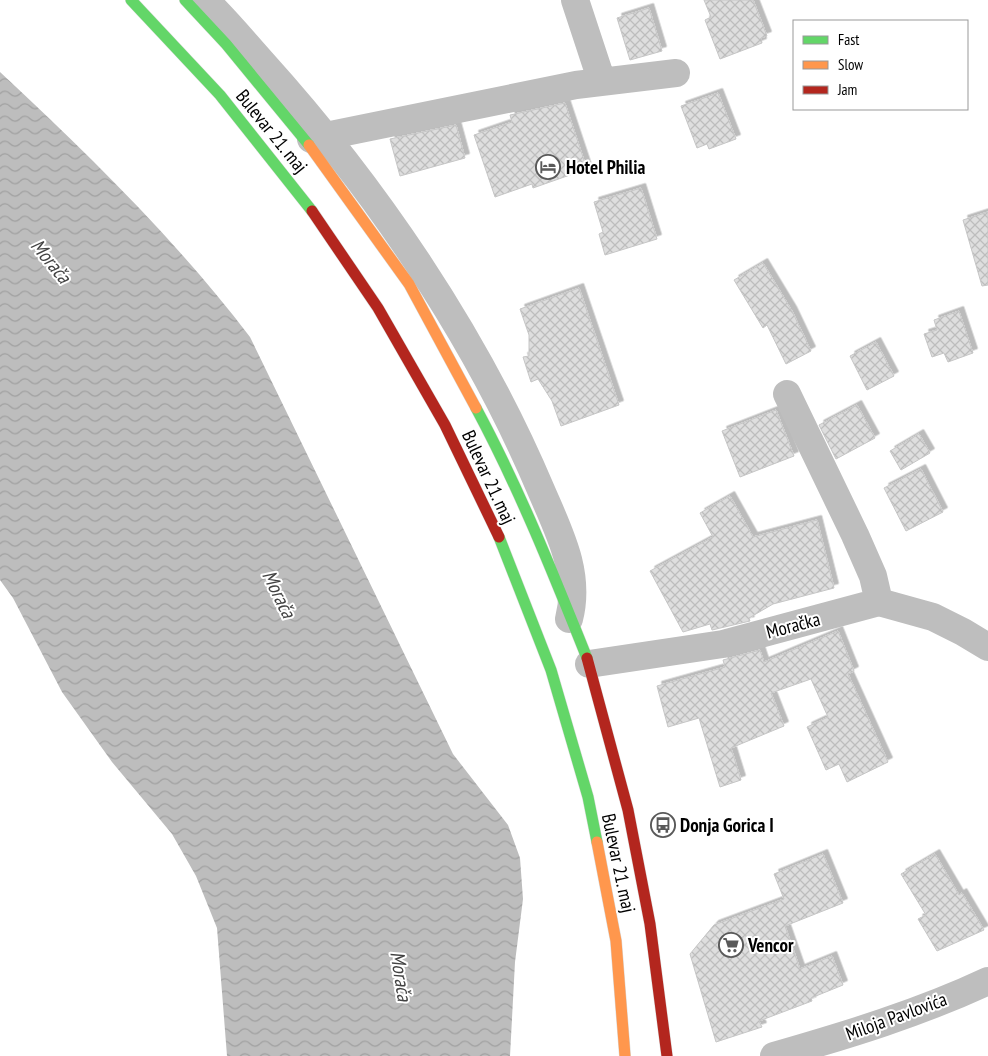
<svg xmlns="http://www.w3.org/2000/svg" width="988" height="1056" font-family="'PT Sans Narrow',sans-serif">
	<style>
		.water { fill: url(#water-waves) }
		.building { fill: url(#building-cross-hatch); stroke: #c6c6c6; filter: url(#shadow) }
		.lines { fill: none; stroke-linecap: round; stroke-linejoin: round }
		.fast-casing { stroke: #dbdbdb; stroke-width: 12 }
		.slow-casing { stroke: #dbdbdb; stroke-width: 12 }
		.jam-casing { stroke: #dbdbdb; stroke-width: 12 }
		.street { stroke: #bebebe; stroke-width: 28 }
		.fast { stroke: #63d668; stroke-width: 11 }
		.slow { stroke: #ff974d; stroke-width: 11 }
		.jam { stroke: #b3261e; stroke-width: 11 }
		.labels { text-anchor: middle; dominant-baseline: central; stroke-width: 4; stroke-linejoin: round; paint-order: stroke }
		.street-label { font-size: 19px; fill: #000; stroke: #fff }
		.poi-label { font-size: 19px; font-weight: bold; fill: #000; stroke: #fff; text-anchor: start }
		.water-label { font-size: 20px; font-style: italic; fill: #424242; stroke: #fff }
	</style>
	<defs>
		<pattern id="water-waves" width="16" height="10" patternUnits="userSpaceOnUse" patternTransform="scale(1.25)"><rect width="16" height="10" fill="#bdbdbd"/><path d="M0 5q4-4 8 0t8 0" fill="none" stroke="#a1a1a1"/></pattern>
		<pattern id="building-cross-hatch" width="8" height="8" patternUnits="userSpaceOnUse" patternTransform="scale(1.25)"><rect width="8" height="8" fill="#dedede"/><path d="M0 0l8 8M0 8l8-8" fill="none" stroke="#bdbdbd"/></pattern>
		<filter id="shadow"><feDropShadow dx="4.5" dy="-4.5" stdDeviation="0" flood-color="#0004"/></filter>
	</defs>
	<rect width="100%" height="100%" fill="#fff"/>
	<path class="water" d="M 0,72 C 88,154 177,241 250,337 L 453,754 L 508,825 L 520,858 L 523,899 L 515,962 L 510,1056 L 227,1056 L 217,928 L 196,876 L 172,834 L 112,762 L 62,692 L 13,598 L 0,580 Z"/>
	<path class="building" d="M 704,0 L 753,0 L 767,36 L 761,38 L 762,43 L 720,59 L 705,20 L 711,17 Z
		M 649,8 L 662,51 L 630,60 L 617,18 Z
		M 718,93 L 736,139 L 709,149 L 707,144 L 697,148 L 681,106 Z
		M 565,103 L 587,169 L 533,188 L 532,184 L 495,197 L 474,135 L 512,122 L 510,115 Z
		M 456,125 L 465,158 L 400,176 L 390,139 Z
		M 641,188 L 657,239 L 605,255 L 599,234 L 603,232 L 594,202 Z
		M 988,212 L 988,285 L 982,286 L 963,220 Z
		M 763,263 L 792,311 L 811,351 L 786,364 L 767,325 L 763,328 L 734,280 Z
		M 579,288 L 619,405 L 561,426 L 552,401 L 538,379 L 531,382 L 523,357 L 529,356 L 529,335 L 520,309 Z
		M 959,311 L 973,353 L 948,362 L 944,353 L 932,357 L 924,334 L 937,330 L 934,320 Z
		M 876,342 L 894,376 L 867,390 L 850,356 Z
		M 857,405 L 875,438 L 836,459 L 819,425 Z
		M 776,410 L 794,456 L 740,477 L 722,431 Z
		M 919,434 L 930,453 L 901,470 L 890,451 Z
		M 921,469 L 943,512 L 906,531 L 884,488 Z
		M 730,496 L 753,537 L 817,520 L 834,588 L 773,604 L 749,618 L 750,621 L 712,630 L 710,624 L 683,632 L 650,571 L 713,537 L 700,513 Z
		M 838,631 L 854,671 L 848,674 L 888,762 L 847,782 L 839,764 L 826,770 L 807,727 L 828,717 L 811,679 L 771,693 L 784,726 L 731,748 L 741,780 L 720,787 L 699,718 L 668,727 L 657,686 L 725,667 L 723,660 L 760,650 L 764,662 Z
		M 823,854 L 843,903 L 785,926 L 800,969 L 832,956 L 843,985 L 811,998 L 812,1001 L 759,1021 L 762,1027 L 716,1042 L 690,954 L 714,925 L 784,899 L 774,874 Z
		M 935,854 L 959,895 L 962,893 L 984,930 L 937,951 L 918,919 L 926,915 L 901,874 Z"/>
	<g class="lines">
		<defs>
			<path id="fast" d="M 131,0 L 220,95 L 312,211
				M 185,0 L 226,44 L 309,145
				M 476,408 C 519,488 553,573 587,658
				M 499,537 L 551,670 L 588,797 L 597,842"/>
			<path id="slow" d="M 309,145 L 409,284 L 476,408
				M 597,842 L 616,941 L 625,1056"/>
			<path id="jam" d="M 312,211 L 378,308 L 445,425 L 499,537
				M 587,658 L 628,810 L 650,924 L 667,1056"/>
		</defs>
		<use href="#fast" class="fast-casing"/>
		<use href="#slow" class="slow-casing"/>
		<use href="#jam" class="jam-casing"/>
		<path class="street" d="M 205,0 C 225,19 243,41 261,61 C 374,186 475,334 541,490 C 559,532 581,573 569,619
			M 575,0 L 602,82
			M 311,139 L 576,85 L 676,73
			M 787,394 L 855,535 L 873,576 L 879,602
			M 589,664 L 723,644 L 879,602 L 933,617 L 963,632 L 988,647
			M 774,1056 C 847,1035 920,1013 988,981"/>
		<use href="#fast" class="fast"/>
		<use href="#slow" class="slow"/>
		<use href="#jam" class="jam"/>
	</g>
	<defs>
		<symbol id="hotel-ring" viewBox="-11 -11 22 22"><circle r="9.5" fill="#fff" stroke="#595959" stroke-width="1.5"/><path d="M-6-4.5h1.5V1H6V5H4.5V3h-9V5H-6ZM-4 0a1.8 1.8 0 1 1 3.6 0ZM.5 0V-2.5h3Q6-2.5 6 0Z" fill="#595959"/></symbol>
		<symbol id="bus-ring" viewBox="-11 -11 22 22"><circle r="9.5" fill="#fff" stroke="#595959" stroke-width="1.5"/><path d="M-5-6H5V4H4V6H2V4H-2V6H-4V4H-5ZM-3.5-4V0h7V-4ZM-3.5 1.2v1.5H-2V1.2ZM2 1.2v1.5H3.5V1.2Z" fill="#595959"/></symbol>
		<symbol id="supermarket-ring" viewBox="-11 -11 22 22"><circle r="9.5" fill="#fff" stroke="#595959" stroke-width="1.5"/><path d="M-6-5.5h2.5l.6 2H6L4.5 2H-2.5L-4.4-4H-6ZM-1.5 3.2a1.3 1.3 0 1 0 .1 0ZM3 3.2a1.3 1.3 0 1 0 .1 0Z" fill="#595959"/></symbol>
	</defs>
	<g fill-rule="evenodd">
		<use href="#hotel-ring" x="534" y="153" width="28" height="28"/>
		<use href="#bus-ring" x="649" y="811" width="28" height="28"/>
		<use href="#supermarket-ring" x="717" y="931" width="28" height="28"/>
	</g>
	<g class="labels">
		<g class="street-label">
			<text transform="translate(272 131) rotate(51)">Bulevar 21. maj</text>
			<text transform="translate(489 477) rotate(65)">Bulevar 21. maj</text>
			<text transform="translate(793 625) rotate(-15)">Moračka</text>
			<text transform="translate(619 863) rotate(78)">Bulevar 21. maj</text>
			<text transform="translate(896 1016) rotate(-20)">Miloja Pavlovića</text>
		</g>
		<g class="poi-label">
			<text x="566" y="167">Hotel Philia</text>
			<text x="680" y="825">Donja Gorica I</text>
			<text x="748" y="945">Vencor</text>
		</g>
		<g class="water-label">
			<text transform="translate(51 261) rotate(51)">Morača</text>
			<text transform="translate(279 594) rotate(64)">Morača</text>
			<text transform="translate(401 976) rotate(81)">Morača</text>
		</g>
	</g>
	<rect x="793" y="20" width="175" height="90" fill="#ffffff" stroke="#999999"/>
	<rect x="803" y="36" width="25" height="8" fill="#63d668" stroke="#999999"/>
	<text x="838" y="45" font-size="15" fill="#000000">Fast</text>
	<rect x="803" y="61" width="25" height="8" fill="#ff974d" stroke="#999999"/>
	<text x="838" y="70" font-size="15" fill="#000000">Slow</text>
	<rect x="803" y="86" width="25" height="8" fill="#b3261e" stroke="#999999"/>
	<text x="838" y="95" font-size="15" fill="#000000">Jam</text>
</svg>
